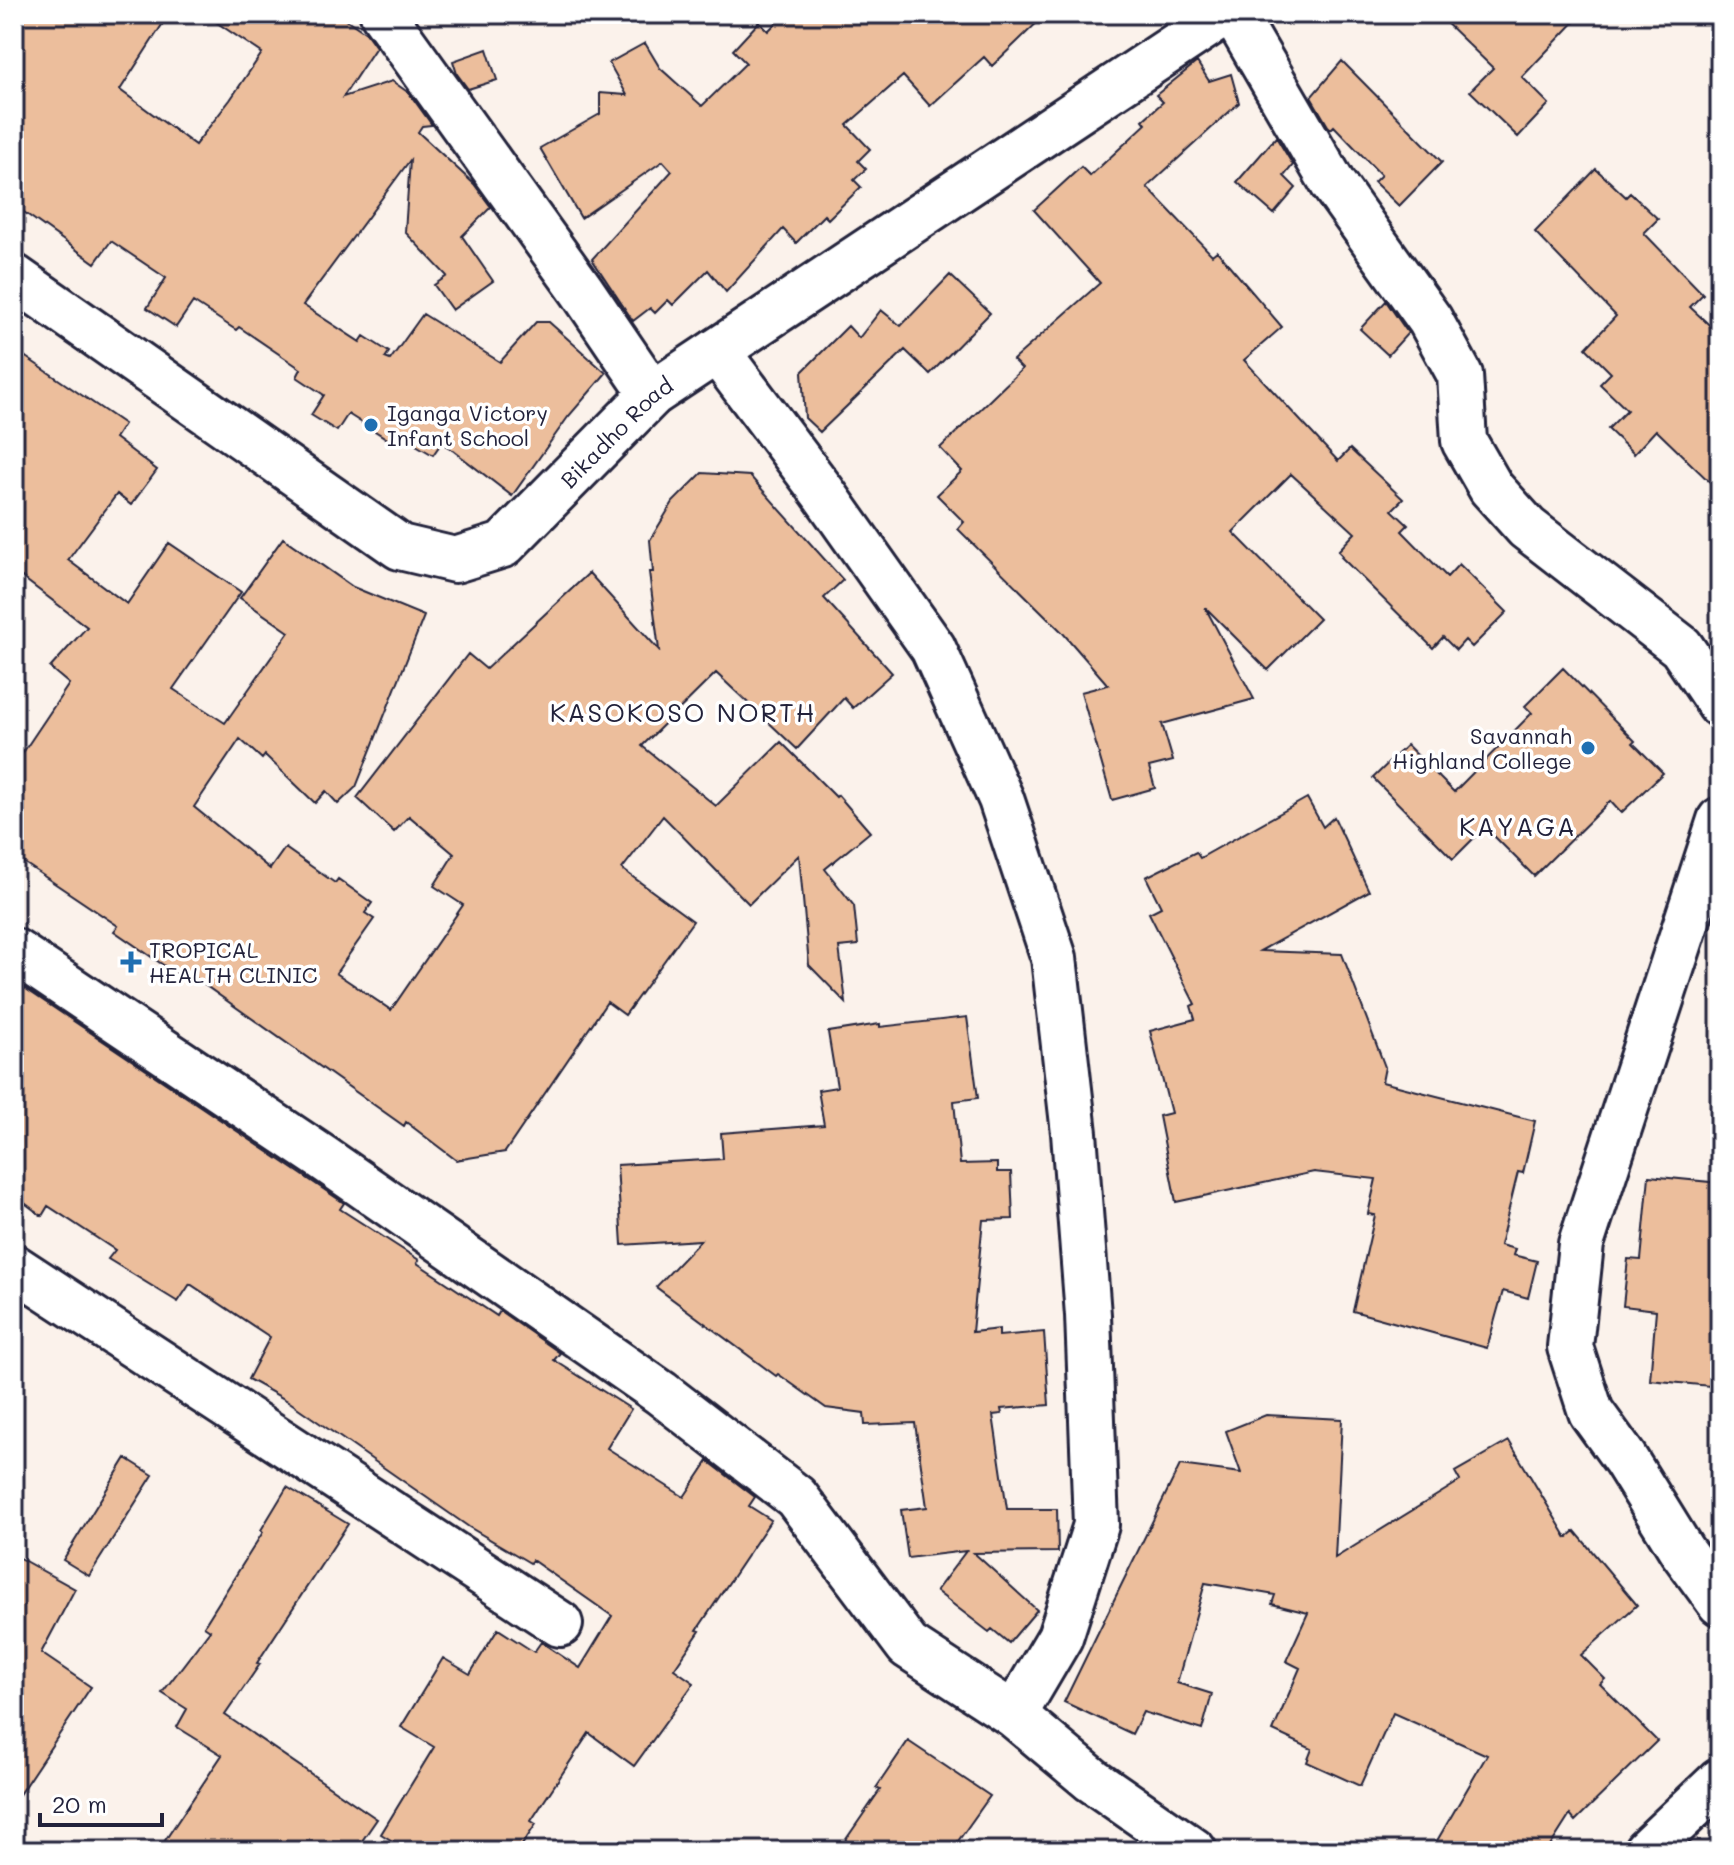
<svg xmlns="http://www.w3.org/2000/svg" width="1734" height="1865" font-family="Mali,sans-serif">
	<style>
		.building { fill: #ecbe9c; stroke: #22223b; stroke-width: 2 }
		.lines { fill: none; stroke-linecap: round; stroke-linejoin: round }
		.street-casing { stroke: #22223b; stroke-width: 50 }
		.street { stroke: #fff; stroke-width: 44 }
		.poi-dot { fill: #1f6fb2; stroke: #fff; stroke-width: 3 }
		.labels { text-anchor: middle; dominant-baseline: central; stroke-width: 7; stroke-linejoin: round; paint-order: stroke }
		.poi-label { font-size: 22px; fill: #22223b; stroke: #fff; text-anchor: start }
		.street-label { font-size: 22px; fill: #22223b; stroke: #fff }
		.quarter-label { font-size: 26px; letter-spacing: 2px; fill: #22223b; stroke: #fff }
	</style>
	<rect width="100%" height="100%" fill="#fbf2eb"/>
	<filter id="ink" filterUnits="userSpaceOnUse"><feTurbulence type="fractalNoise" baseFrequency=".0125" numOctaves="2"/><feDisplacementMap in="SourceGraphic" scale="16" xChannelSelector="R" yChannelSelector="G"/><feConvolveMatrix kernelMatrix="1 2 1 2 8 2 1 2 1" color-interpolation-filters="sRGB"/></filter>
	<g filter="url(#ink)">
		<path class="building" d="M 24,14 L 169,14 L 120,90 L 195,145 L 230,100 L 262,53 L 204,14 L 338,14 L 366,33 L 376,47 L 343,97 L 392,81 L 409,93 L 432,125 L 422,126 L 418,132 L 474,184 L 491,207 L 462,236 L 493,281 L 452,310 L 434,285 L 447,276 L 405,232 L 410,160 L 303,305 L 360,342 L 364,336 L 389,352 L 385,358 L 390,360 L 423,314 L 500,362 L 536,322 L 549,322 L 606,373 L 568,417 L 512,496 L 442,442 L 433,455 L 399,435 L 394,443 L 348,414 L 337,431 L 311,415 L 324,395 L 297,377 L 301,369 L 239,327 L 236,330 L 193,302 L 176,327 L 147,308 L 166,278 L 111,241 L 95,263 L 14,205 L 14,29 Z
			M 785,14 L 1046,14 L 992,66 L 984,57 L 930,106 L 903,76 L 847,125 L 870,149 L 858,161 L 866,169 L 854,180 L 861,187 L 828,219 L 824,215 L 796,243 L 783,229 L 726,292 L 708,270 L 673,305 L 668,300 L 655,313 L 650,308 L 633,321 L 592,259 L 672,171 L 663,161 L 581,218 L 540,148 L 600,114 L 600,93 L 627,95 L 609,63 L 645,43 L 660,68 L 702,106 L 746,63 L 733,50 L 759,22 L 768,31 Z
			M 1437,14 L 1582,14 L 1522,77 L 1549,104 L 1518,137 L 1470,91 L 1493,68 Z
			M 487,49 L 497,80 L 468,89 L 457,74 L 453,61 Z
			M 1342,61 L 1442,162 L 1399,206 L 1374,182 L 1381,175 L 1334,126 L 1331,129 L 1328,126 L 1311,97 Z
			M 1197,62 L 1209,81 L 1231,74 L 1239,103 L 1147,187 L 1212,255 L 1217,251 L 1282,327 L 1244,360 L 1338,461 L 1350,449 L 1403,499 L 1392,510 L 1408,525 L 1402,531 L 1447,577 L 1459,564 L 1507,612 L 1472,647 L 1465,640 L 1456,650 L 1443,637 L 1433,648 L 1341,557 L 1342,555 L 1338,551 L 1355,533 L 1291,474 L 1233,532 L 1319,619 L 1268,670 L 1205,607 L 1254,699 L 1162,724 L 1173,761 L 1149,767 L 1155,788 L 1112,800 L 1081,692 L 1108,685 L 1062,632 L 958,529 L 964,522 L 937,495 L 962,471 L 940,448 L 1022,369 L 1013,360 L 1100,283 L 1034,210 L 1081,167 L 1090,176 L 1146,124 L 1143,120 L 1163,102 L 1156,95 Z
			M 1276,137 L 1293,165 L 1284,176 L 1296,188 L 1274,214 L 1237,182 Z
			M 1596,169 L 1626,197 L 1630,193 L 1658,219 L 1644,233 L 1703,294 L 1690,307 L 1720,335 L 1720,492 L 1656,430 L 1634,454 L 1608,429 L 1627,410 L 1600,384 L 1611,373 L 1586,348 L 1616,316 L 1535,232 Z
			M 950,275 L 990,313 L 930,374 L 905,350 L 820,432 L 805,418 L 802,372 L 848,326 L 859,338 L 881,310 L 901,326 Z
			M 1386,301 L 1408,333 L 1388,355 L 1360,329 Z
			M 14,349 L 124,424 L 115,438 L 157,470 L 131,505 L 117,494 L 68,560 L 127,604 L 169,543 L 241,592 L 173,689 L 225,723 L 289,632 L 240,598 L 283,538 L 353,587 L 424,616 L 356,787 L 338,804 L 326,791 L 315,803 L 265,755 L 262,759 L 240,739 L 194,807 L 270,869 L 285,848 L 335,883 L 338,879 L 372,903 L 365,913 L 374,919 L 336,973 L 391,1010 L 463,905 L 434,886 L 454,854 L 409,816 L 394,832 L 357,798 L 468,654 L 486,669 L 589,573 L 659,650 L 649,572 L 653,572 L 650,540 L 673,502 L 702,473 L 750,476 L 843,580 L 824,598 L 892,673 L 853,708 L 844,698 L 797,749 L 716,673 L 642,746 L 716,806 L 781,742 L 836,797 L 838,795 L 870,832 L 825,869 L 854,906 L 858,945 L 839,947 L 846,1003 L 809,965 L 799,855 L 749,904 L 663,816 L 622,869 L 693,921 L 625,1015 L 607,1002 L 505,1152 L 456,1160 L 406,1122 L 404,1126 L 189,974 L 185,980 L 114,931 L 118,926 L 14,856 L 14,766 L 69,684 L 50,668 L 87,627 L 14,571 Z
			M 1563,668 L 1635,741 L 1633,743 L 1663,773 L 1621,813 L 1610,801 L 1534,876 L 1485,827 L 1453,859 L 1373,778 L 1407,745 L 1454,792 L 1532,713 L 1525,706 Z
			M 1307,798 L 1323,827 L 1334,817 L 1369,891 L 1260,951 L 1342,954 L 1385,1067 L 1382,1082 L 1535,1121 L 1523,1173 L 1518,1172 L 1500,1245 L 1515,1249 L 1513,1255 L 1537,1261 L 1528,1298 L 1503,1291 L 1487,1348 L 1353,1311 L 1375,1215 L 1368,1214 L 1376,1179 L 1314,1172 L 1176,1202 L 1159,1116 L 1171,1113 L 1150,1031 L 1195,1019 L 1191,1006 L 1195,1004 L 1149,913 L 1161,907 L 1146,877 L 1196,852 L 1200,858 Z
			M 14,981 L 344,1203 L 340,1209 L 419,1260 L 417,1263 L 497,1316 L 500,1311 L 560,1353 L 554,1360 L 631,1409 L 607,1448 L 684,1497 L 708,1461 L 755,1497 L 749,1506 L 771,1520 L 697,1630 L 700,1631 L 674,1669 L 694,1683 L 634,1766 L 589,1733 L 531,1821 L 536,1824 L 518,1851 L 409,1851 L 381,1834 L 434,1747 L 401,1727 L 443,1658 L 470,1674 L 498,1629 L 534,1652 L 541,1642 L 580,1668 L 612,1616 L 532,1560 L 530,1563 L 469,1527 L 288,1401 L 248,1379 L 270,1337 L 190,1284 L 178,1302 L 108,1259 L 115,1250 L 48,1206 L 42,1216 L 14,1195 Z
			M 967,1017 L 978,1098 L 954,1101 L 960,1164 L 997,1163 L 997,1172 L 1011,1172 L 1013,1219 L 983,1220 L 972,1332 L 999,1329 L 999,1336 L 1044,1332 L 1049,1405 L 1001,1409 L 1002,1414 L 993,1415 L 1007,1509 L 1057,1509 L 1058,1552 L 974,1553 L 1037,1610 L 1009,1643 L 992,1629 L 989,1632 L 936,1591 L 966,1551 L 908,1558 L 901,1510 L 927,1507 L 915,1423 L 865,1425 L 864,1413 L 826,1408 L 778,1374 L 776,1376 L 656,1287 L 701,1240 L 622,1245 L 617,1165 L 723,1159 L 721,1133 L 824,1125 L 818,1090 L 837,1087 L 828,1032 L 880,1024 L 880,1027 Z
			M 1649,1176 L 1720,1183 L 1720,1387 L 1650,1380 L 1656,1310 L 1623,1306 L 1628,1259 L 1641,1260 Z
			M 1266,1415 L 1342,1419 L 1335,1558 L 1460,1481 L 1455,1472 L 1509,1441 L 1567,1538 L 1575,1531 L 1637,1605 L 1581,1655 L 1605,1679 L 1600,1684 L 1657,1741 L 1575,1821 L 1570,1815 L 1547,1851 L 1431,1851 L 1487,1755 L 1393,1713 L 1360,1786 L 1307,1762 L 1312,1749 L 1273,1731 L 1300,1668 L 1286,1661 L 1308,1613 L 1272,1604 L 1275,1595 L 1205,1583 L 1177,1683 L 1212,1694 L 1202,1730 L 1143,1712 L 1132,1734 L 1064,1702 L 1180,1465 L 1241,1473 L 1226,1431 Z
			M 126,1458 L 153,1475 L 89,1576 L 63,1560 Z
			M 287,1487 L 348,1524 L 257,1663 L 260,1664 L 225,1715 L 377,1819 L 355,1851 L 158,1851 L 222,1755 L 177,1727 L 187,1709 L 162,1693 L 210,1630 L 204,1626 L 263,1532 L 261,1530 Z
			M 14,1555 L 75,1589 L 41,1653 L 91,1687 L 14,1802 Z
			M 908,1741 L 990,1796 L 951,1851 L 838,1851 L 880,1790 L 876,1788 Z"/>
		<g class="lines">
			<defs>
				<g id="street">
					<path d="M 383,14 L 582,291 L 652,394"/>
					<path d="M 1234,14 L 1333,184 L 1430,320 L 1460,375 L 1464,441 L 1491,488 L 1527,528 L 1681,647 L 1720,705"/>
					<path id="s1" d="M 14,277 L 400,547 L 455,560 L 503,545 L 652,394 L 1224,14"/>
					<path d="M 717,351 L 822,491 L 933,648 L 1001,799 L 1054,958 L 1074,1133 L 1088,1315 L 1096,1525 L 1060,1637 L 1014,1715"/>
					<path d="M 1720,820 L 1581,1244 L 1570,1347 L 1591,1412 L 1625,1459 L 1682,1551 L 1720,1603"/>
					<path d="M 14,951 L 323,1158 L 661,1393 L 796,1497 L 908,1646 L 1014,1715 L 1092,1780 L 1194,1851"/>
					<path d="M 14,1267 L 560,1624"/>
					<path d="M 1646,1851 L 1720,1781"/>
				</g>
			</defs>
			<use href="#street" class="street-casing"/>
			<use href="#street" class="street"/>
		</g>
	</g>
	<g class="poi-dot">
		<circle cx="371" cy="425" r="8"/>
		<circle cx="1588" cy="748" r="8"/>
		<path d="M127 950h8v8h8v8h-8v8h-8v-8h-8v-8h8z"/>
	</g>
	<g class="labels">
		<g class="poi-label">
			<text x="387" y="412">Iganga Victory<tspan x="387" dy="25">Infant School</tspan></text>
			<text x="1572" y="735" text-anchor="end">Savannah<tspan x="1572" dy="25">Highland College</tspan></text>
			<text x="149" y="949">TROPICAL<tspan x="149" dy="25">HEALTH CLINIC</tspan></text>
		</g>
		<g class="street-label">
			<text stroke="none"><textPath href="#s1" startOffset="738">Bikadho Road</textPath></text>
		</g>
		<g class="quarter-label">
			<text x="683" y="712">KASOKOSO NORTH</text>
			<text x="1518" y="826">KAYAGA</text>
		</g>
	</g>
	<rect width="1734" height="1865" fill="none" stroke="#fff" stroke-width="48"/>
	<rect x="24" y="24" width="1686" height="1817" fill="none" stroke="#22223b" stroke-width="3" filter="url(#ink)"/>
	<path d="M40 1813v12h122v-12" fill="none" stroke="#22223b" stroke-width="4"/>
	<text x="52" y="1813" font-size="24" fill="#22223b" stroke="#ffffff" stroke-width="6" paint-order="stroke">20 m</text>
</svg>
